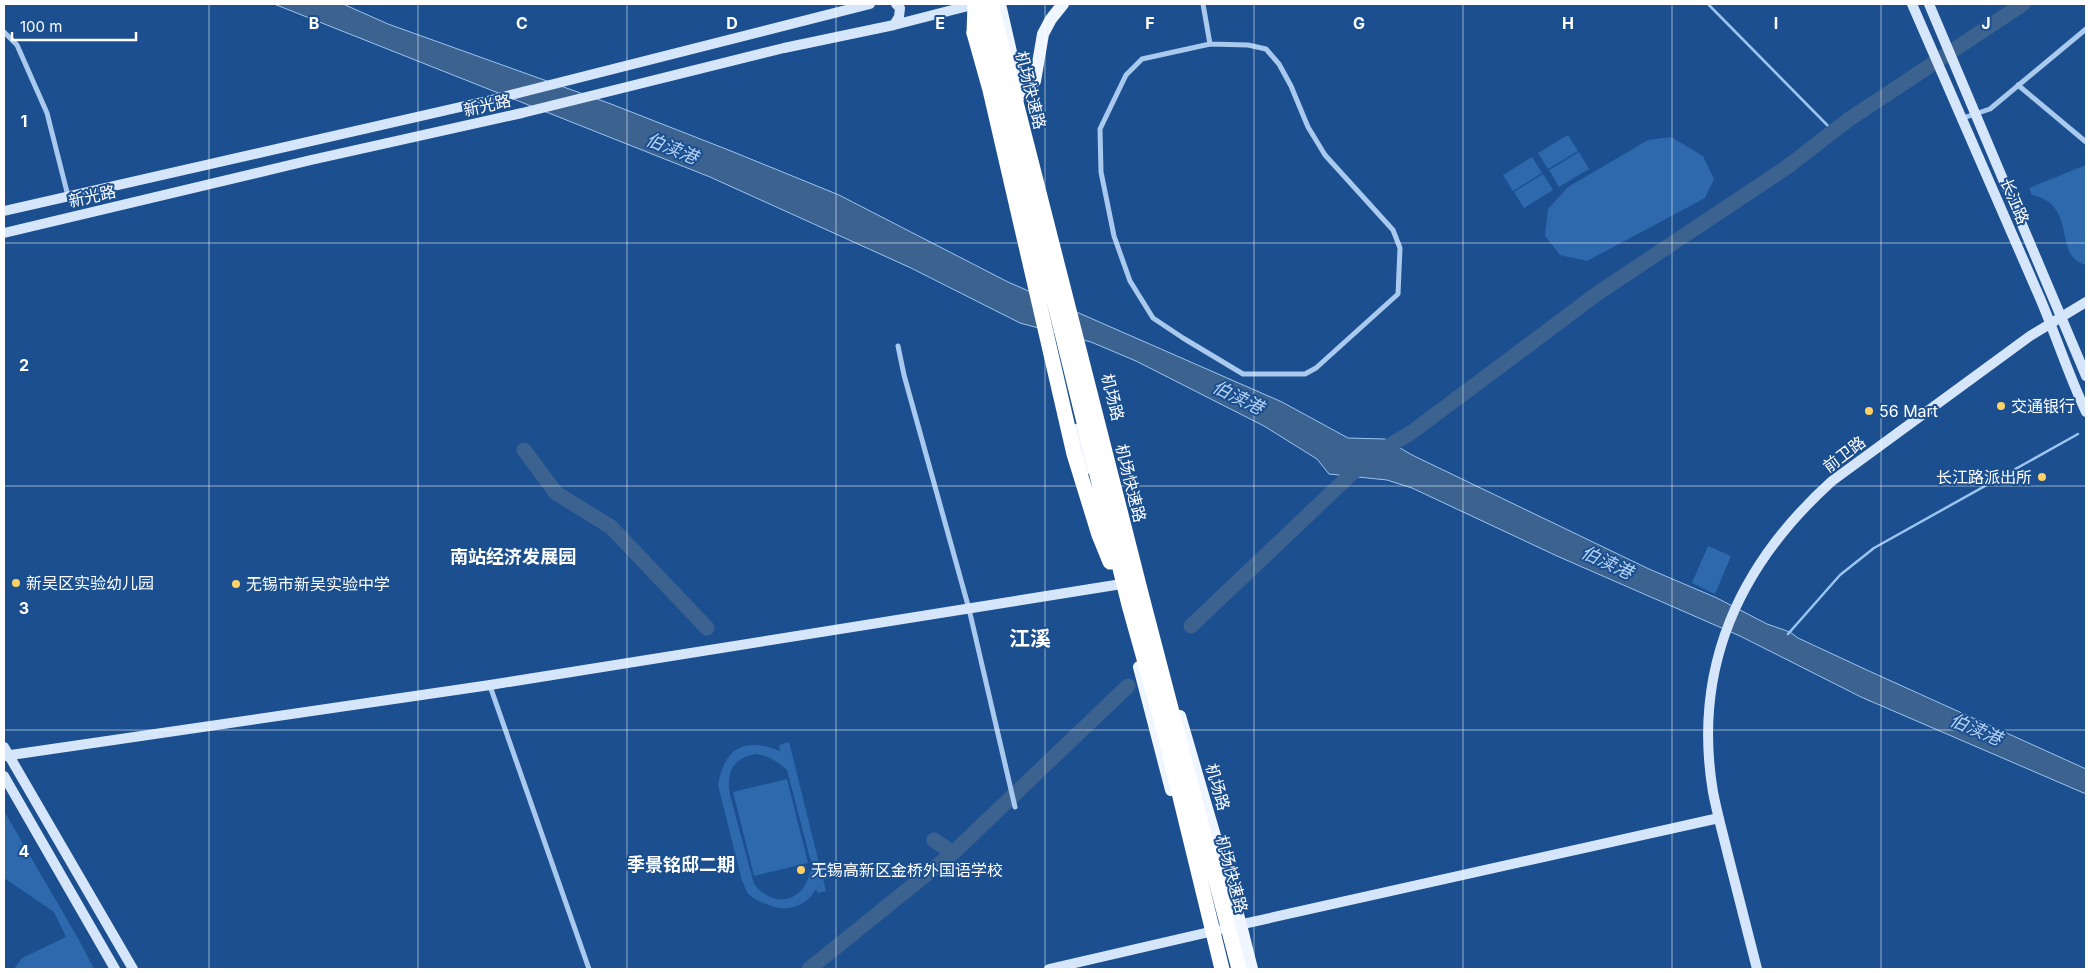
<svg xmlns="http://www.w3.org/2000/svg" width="2090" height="973" font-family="Inter,'Noto Sans SC',sans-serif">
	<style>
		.green { fill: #2e69ad; fill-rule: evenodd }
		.water { fill: #3c6290; stroke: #9cc4f0 }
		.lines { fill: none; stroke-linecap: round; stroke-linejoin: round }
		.stream { stroke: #9cc4f0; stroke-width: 2.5 }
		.river { stroke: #3c6290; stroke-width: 15 }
		.street { stroke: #a9c9ee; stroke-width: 5 }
		.secondary { stroke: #d6e6fa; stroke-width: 10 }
		.primary { stroke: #f0f6ff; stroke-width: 12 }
		.highway { stroke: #fff; stroke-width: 15 }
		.highway-bridge { stroke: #fff; stroke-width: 15 }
		.grid { fill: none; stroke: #fff; stroke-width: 1; stroke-opacity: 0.55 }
		.poi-dot { fill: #ffd166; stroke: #1b4f8f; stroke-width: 2 }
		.labels { text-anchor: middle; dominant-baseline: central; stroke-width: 4; stroke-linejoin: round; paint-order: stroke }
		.street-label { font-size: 16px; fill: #fff; stroke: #1b4f8f }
		.poi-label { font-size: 16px; fill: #fff; stroke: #1b4f8f; text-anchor: start }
		.water-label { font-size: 18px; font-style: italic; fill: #b5d3f5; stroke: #1b4f8f }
		.neighbourhood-label { font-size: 18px; font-weight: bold; fill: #fff; stroke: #1b4f8f }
		.district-label { font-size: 21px; font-weight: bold; fill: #fff; stroke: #1b4f8f }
		.grid-label { font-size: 16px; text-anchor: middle; font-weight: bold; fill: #fff; stroke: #1b4f8f; stroke-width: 4; stroke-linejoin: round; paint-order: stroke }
	</style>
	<rect width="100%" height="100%" fill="#1b4f8f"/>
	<path class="green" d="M 1568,135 L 1578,151 L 1548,169 L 1538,153 Z
		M 1671,137 L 1703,156 L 1714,179 L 1705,198 L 1587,261 L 1560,255 L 1545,236 L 1548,209 L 1568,187 L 1648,140 Z
		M 1579,152 L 1589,169 L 1559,187 L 1549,170 Z
		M 1532,157 L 1542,173 L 1513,191 L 1503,175 Z
		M 2086,165 L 2086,265 C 2052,257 2079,205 2032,195 L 2029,188 Z
		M 1543,174 L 1553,190 L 1524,208 L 1514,192 Z
		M 1708,546 L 1731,556 L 1715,594 L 1692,583 Z
		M 789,742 L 826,891 L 818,893 L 816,889 C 805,909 783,913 764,903 C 758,901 750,897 747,892 C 745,889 744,884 742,881 L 718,785 C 725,747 744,737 780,751 L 779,745 ZM 756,754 C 770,756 777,761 787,770 L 811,862 C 811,897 778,914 754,884 L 730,795 C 726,773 732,758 756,754 Z
		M 787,779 L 808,863 L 754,876 L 733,792 Z
		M 4,811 L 79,940 L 94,969 L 14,969 L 22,958 L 66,937 L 54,912 L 4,878 Z"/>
	<path class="water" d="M 274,4 L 343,4 L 388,24 L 611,104 L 731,151 L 839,195 L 1008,282 L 1282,402 L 1348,438 L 1385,439 L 1412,455 L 1649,569 L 1717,598 L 1767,624 L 1790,632 L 1798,638 C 1893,683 1990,725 2086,769 L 2086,794 L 1861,697 L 1740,636 L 1557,556 L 1412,488 L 1387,480 L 1329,474 L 1317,459 L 1264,426 L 1136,361 L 1091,342 L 1020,323 L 911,268 L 710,177 Z"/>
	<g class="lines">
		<path class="stream" d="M 1708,4 L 1833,131
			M 1788,634 L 1840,575 L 1874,548 L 2078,434"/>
		<path class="river" d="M 524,450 L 556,493 L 611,527 L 707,628
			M 1191,626 L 1366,460 L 1412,432 L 1598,293 L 1787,167 L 1848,120 L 2023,4
			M 934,840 L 953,853
			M 809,969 L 953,853 L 1128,686"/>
		<path class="street" d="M 1203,4 L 1210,44
			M 4,32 L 17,45 L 47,113 L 68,196
			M 1210,44 L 1248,45 L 1266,49 L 1279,64 L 1291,86 L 1308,127 L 1325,155 L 1393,230 L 1400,248 L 1398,294 L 1316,368 L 1305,374 L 1243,374 L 1183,338 L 1153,318 L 1130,281 L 1114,236 L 1101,172 L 1100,129 L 1126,75 L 1142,59 Z
			M 2018,85 L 2086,142
			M 1963,118 L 1990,109 L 2086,29
			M 898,346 L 904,375 L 969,609 L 1015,807
			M 490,686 L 589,969"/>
		<path class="secondary" d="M 1912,4 C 1953,99 1995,193 2036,289 C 2054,329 2067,372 2086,412
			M 1929,4 L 2086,376
			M 894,25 L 899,17 L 900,8 L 896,4
			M 4,211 L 491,100 L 870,4
			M 4,233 L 311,160 L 522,113 L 784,48 L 894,25 L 976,4
			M 4,747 L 133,969
			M 4,756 L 490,685 L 1128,583
			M 4,776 L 115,969
			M 1234,926 L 1719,818
			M 1049,969 L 1218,930
			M 1757,969 C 1747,931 1738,893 1728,855 C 1723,834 1717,813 1713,792 C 1692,667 1740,564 1832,481 L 2030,336 L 2086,302"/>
		<path class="primary" d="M 1000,4 L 1019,87
			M 1021,95 L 1035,81 L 1043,34 L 1051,19 L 1063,4
			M 1076,430 L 1085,469
			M 1139,667 L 1171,790
			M 1180,716 L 1241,925 L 1252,969"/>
		<path class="highway" d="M 974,33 L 975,4"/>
		<path class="highway-bridge" d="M 981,4 L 1129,605 L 1162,723 L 1222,969
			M 991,4 L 1142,597 L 1239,969
			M 974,33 L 990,90 L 1074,454 L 1099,535 L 1110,562"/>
	</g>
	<path class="grid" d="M 209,4 L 209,969M 418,4 L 418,969M 627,4 L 627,969M 836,4 L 836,969M 1045,4 L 1045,969M 1254,4 L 1254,969M 1463,4 L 1463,969M 1672,4 L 1672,969M 1881,4 L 1881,969M 4,243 L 2086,243M 4,486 L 2086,486M 4,730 L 2086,730"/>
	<g class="poi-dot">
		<circle cx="2001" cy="406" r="5"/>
		<circle cx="1869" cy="411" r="5"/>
		<circle cx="2042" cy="477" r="5"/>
		<circle cx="16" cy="583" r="5"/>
		<circle cx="236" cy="584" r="5"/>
		<circle cx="801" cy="870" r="5"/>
	</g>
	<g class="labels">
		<g class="street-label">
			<text transform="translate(1031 90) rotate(76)">机场快速路</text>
			<text transform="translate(487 105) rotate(-13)">新光路</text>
			<text transform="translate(92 196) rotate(-13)">新光路</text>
			<text transform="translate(2015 201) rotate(67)">长江路</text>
			<text transform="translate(1113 397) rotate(76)">机场路</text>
			<text transform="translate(1844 454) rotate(-37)">前卫路</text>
			<text transform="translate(1131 483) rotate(76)">机场快速路</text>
			<text transform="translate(1218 787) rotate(74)">机场路</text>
			<text transform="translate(1232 874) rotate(75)">机场快速路</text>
		</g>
		<g class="poi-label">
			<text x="2011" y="406">交通银行</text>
			<text x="1879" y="411">56 Mart</text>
			<text x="2032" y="477" text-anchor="end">长江路派出所</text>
			<text x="26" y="583">新吴区实验幼儿园</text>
			<text x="246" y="584">无锡市新吴实验中学</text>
			<text x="811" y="870">无锡高新区金桥外国语学校</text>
		</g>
		<g class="water-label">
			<text transform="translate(672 148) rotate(22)">伯渎港</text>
			<text transform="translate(1238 397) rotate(26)">伯渎港</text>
			<text transform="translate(1607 562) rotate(25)">伯渎港</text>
			<text transform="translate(1976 729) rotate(23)">伯渎港</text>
		</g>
		<g class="neighbourhood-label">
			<text x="513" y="556">南站经济发展园</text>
			<text x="681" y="864">季景铭邸二期</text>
		</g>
		<g class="district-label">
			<text x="1030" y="638">江溪</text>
		</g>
	</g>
	<g class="grid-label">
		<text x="314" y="29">B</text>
		<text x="522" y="29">C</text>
		<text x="732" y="29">D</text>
		<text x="940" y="29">E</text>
		<text x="1150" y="29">F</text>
		<text x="1359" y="29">G</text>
		<text x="1568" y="29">H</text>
		<text x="1776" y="29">I</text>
		<text x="1986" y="29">J</text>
		<text x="24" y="127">1</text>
		<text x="24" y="371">2</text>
		<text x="24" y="614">3</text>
		<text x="24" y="857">4</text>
	</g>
	<rect width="2090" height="973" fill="none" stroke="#ffffff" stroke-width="10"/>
	<path d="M12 32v8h124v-8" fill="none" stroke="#ffffff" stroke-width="2.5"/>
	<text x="20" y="32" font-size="15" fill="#ffffff" stroke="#1b4f8f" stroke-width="4" paint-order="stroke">100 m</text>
</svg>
